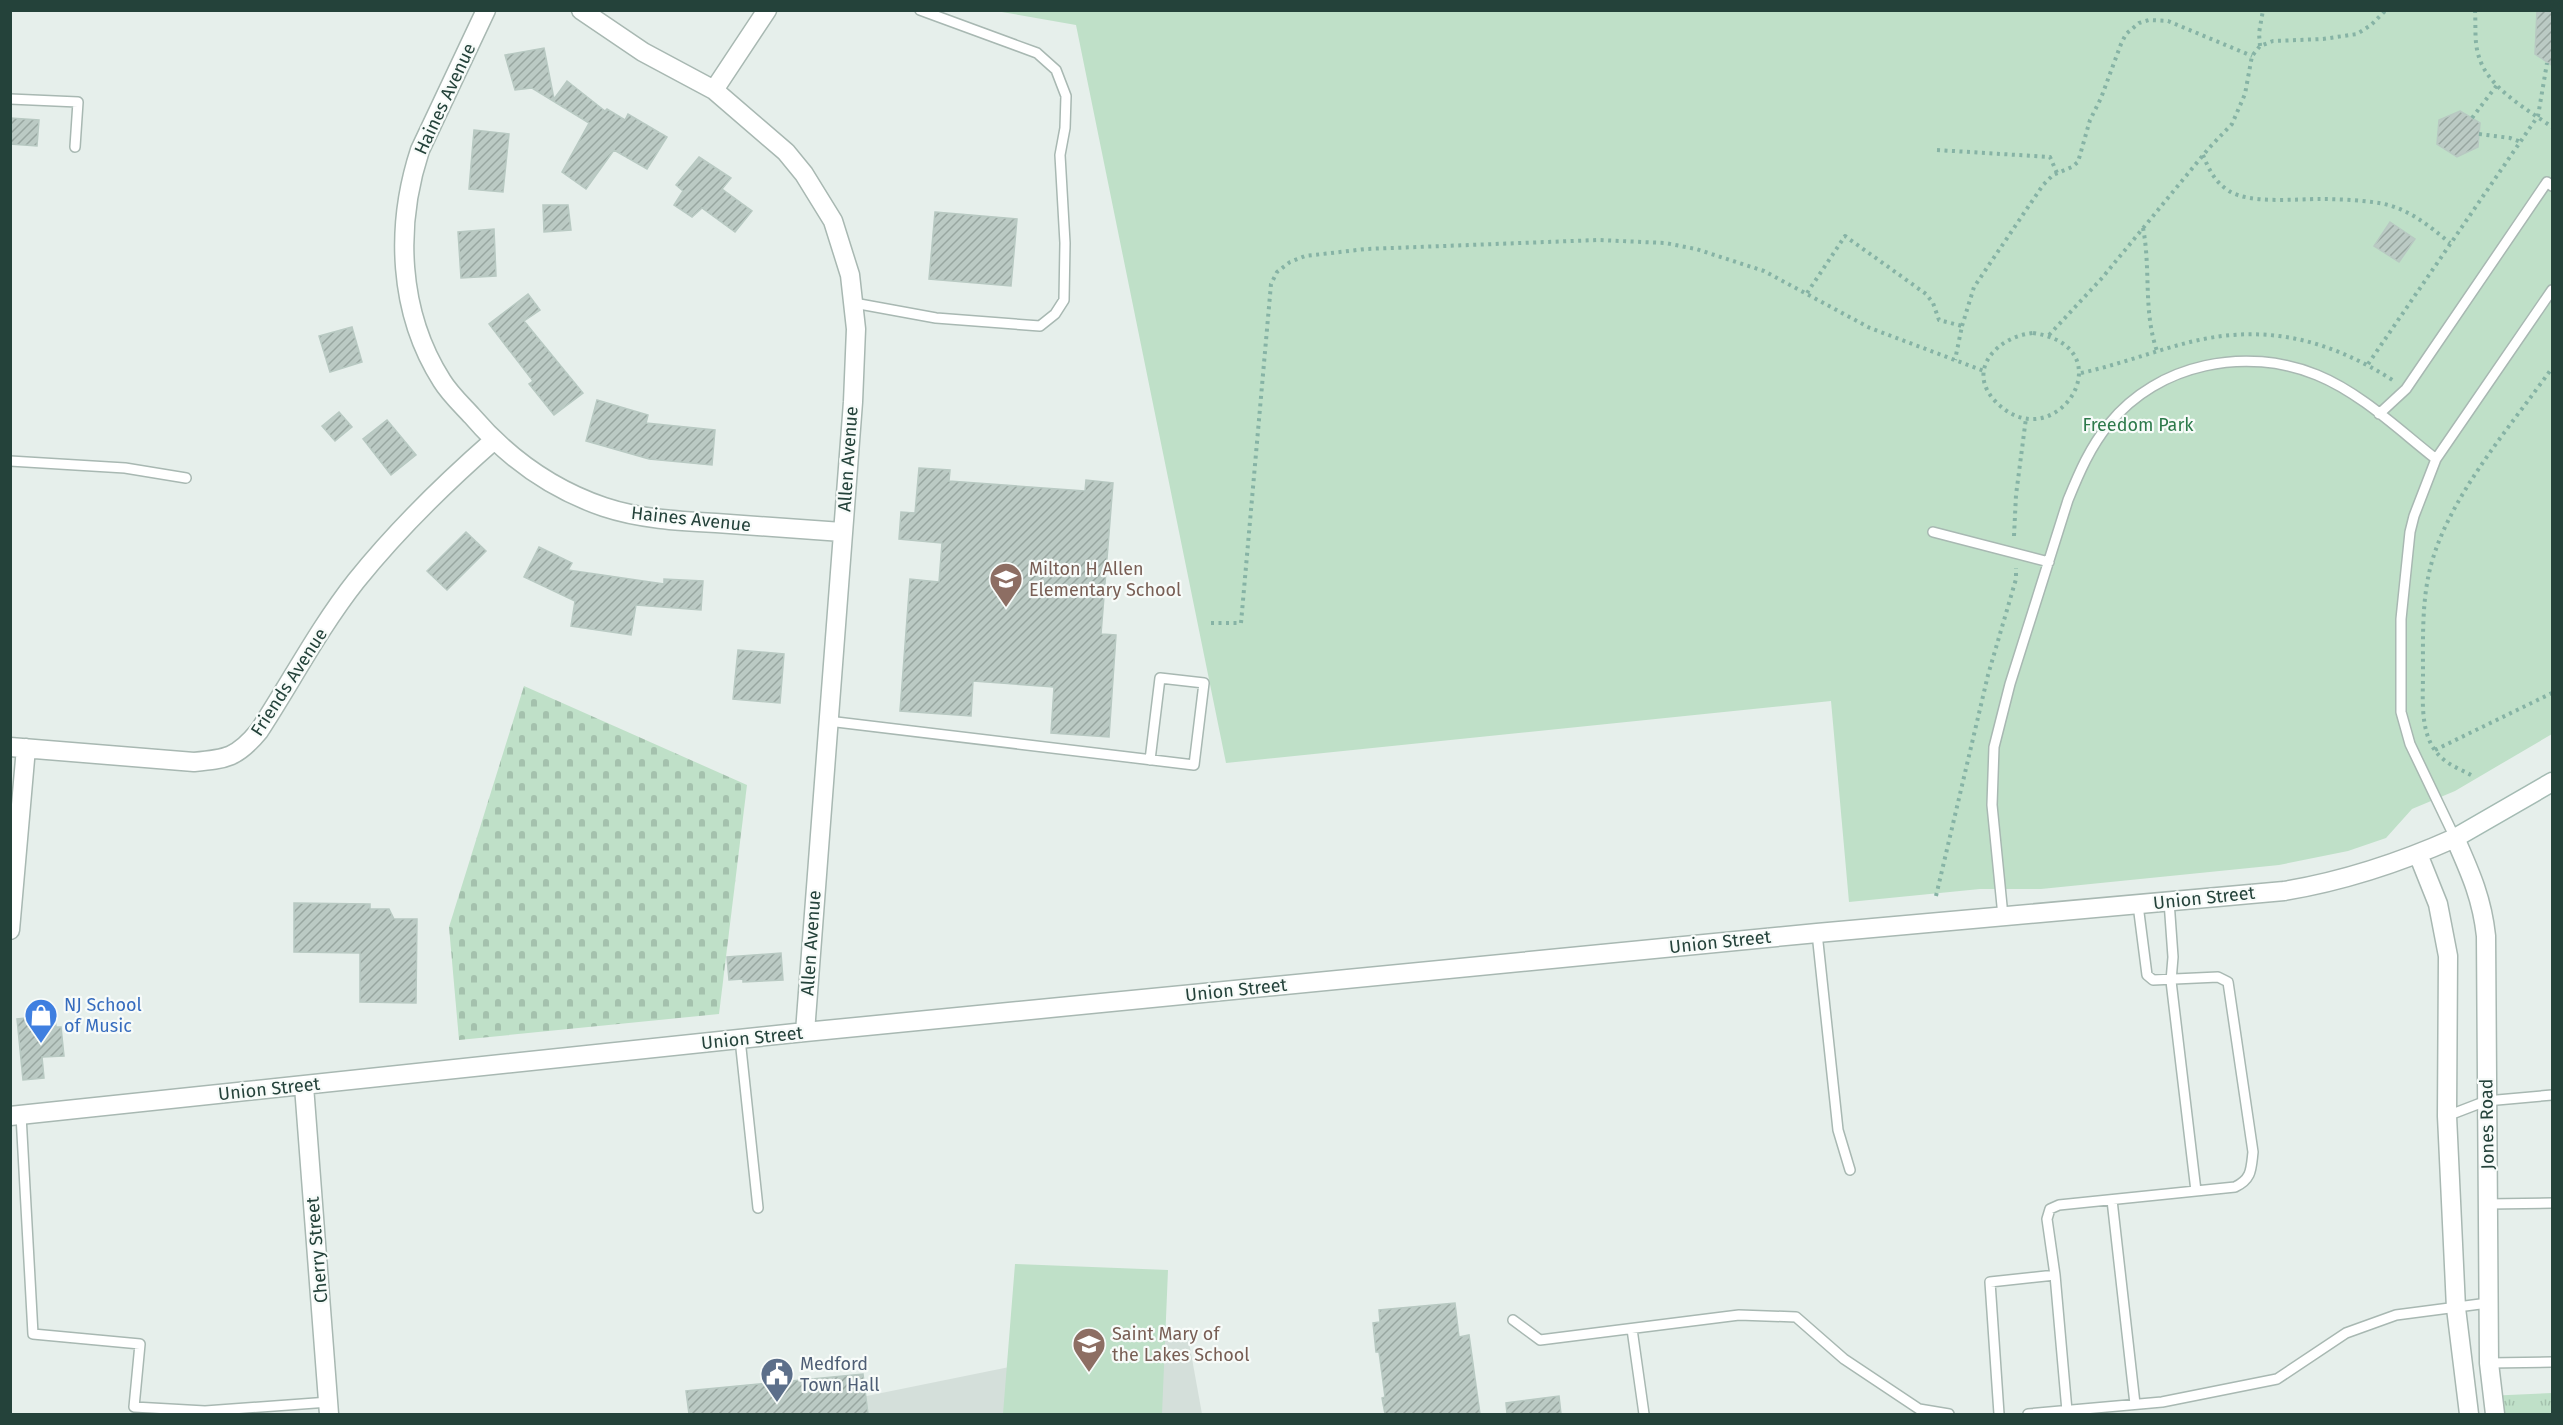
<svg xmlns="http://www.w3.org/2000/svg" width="2563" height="1425" font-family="'Fira Sans',sans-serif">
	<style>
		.built { fill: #d4dfda }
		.grass { fill: url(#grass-tufts) }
		.cemetery { fill: url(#cemetery-stones) }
		.park { fill: #bfe0c8 }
		.building { fill: url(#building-hatch); stroke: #b8c9c2; stroke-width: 1.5 }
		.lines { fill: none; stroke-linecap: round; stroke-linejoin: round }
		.lane-casing { stroke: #a8b8b2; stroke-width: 12 }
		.street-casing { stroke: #a8b8b2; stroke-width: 21 }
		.secondary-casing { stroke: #a4bbb3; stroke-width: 21 }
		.path { stroke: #86b3a5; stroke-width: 4; stroke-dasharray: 3 4.5; stroke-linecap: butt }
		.lane { stroke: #fff; stroke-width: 9 }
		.street { stroke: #fff; stroke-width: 18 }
		.secondary { stroke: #fff; stroke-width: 18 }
		.labels { text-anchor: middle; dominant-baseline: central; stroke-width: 4.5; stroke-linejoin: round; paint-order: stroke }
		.street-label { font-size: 18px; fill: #24423a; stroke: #f7fbf9 }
		.park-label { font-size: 18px; fill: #2d7a4b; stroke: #f7fbf9 }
		.education-label { font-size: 18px; fill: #785e54; stroke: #f7fbf9; text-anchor: start }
		.shop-label { font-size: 18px; fill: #366cbe; stroke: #f7fbf9; text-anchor: start }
		.service-label { font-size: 18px; fill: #4e5e75; stroke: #f7fbf9; text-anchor: start }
	</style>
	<defs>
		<pattern id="grass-tufts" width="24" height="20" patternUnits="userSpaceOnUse" patternTransform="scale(1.5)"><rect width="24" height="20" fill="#bfe0c8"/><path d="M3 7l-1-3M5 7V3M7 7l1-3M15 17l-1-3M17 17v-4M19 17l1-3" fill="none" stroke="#a4c1ad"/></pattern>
		<pattern id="cemetery-stones" width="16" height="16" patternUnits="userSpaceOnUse" patternTransform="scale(1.5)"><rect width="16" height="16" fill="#bfe0c8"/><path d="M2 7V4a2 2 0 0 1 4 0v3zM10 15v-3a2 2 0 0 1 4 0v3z" fill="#a4c1ad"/></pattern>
		<pattern id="building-hatch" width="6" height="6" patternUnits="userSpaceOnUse" patternTransform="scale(1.5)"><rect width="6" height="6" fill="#bbcac4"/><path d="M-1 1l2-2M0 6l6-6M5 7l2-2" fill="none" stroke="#98a6a0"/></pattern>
	</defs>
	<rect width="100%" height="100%" fill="#e6efeb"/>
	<path class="built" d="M 1187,1331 L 1202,1414 L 778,1414 Z"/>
	<path class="grass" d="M 2552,1393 L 2552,1414 L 2488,1414 L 2486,1396 Z"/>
	<path class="cemetery" d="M 524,686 L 747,785 L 719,1014 L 459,1040 L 449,927 Z"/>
	<path class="park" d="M 996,11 L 2552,11 L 2552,734 L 2455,791 L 2412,809 L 2386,838 L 2348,851 L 2279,865 L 2041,889 L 1980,889 L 1849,902 L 1831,701 L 1226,763 L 1076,25 Z
		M 1015,1264 L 1168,1270 L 1162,1414 L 1003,1414 Z"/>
	<path class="building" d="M 2537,10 L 2553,10 L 2553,66 L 2535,54 Z
		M 544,48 L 554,99 L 567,81 L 605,111 L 607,109 L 625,120 L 628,114 L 667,137 L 647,169 L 614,150 L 586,189 L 562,172 L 589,123 L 532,88 L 515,90 L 505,55 Z
		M 2460,111 L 2480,123 L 2478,147 L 2457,157 L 2437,144 L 2439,120 Z
		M 10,118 L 39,120 L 37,146 L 10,144 Z
		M 474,130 L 509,134 L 503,192 L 469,189 Z
		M 699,157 L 731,178 L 722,189 L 752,211 L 735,232 L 702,208 L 692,217 L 674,205 L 683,191 L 676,185 Z
		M 543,205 L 568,205 L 571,230 L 544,232 Z
		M 935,212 L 1017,219 L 1011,286 L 929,279 Z
		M 2390,222 L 2415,239 L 2399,262 L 2374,246 Z
		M 494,229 L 496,276 L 461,278 L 458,232 Z
		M 528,294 L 540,310 L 524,321 L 583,393 L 554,415 L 529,384 L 533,381 L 489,324 Z
		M 352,327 L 362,362 L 330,372 L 319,336 Z
		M 597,400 L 648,415 L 646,423 L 715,430 L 712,465 L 649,459 L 586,441 Z
		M 339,412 L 352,427 L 335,441 L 322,426 Z
		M 387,420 L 416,455 L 391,475 L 363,439 Z
		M 919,468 L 950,470 L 949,481 L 1085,491 L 1086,480 L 1113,483 L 1101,634 L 1116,635 L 1109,737 L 1051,733 L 1054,687 L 973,681 L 971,716 L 900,711 L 910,579 L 939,582 L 942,543 L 899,539 L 901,512 L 915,513 Z
		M 466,532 L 486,551 L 447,590 L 427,571 Z
		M 539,547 L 572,563 L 568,570 L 664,584 L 664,579 L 703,581 L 701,610 L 636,605 L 631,635 L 571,626 L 575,601 L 524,577 Z
		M 738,650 L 784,654 L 780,703 L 733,699 Z
		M 294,903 L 370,904 L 370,909 L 389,909 L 394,919 L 417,919 L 416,1003 L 360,1002 L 360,953 L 294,952 Z
		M 781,953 L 783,980 L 743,982 L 743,979 L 729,980 L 727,957 Z
		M 55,1015 L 56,1027 L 61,1027 L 64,1056 L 42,1057 L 44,1078 L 23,1080 L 17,1019 Z
		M 1455,1303 L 1459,1337 L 1469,1335 L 1480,1414 L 1385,1414 L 1382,1398 L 1385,1397 L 1379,1352 L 1376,1352 L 1373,1323 L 1380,1322 L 1379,1310 Z
		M 863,1374 L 868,1414 L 689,1414 L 686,1391 Z
		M 1559,1396 L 1561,1414 L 1507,1414 L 1506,1403 Z"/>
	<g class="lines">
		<defs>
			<path id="lane" d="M 10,99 L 78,102 L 75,147
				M 854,303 L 936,318 L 1040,326 L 1055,314 L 1064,300 L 1065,243 L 1060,155 L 1065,128 L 1066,96 L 1056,70 L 1037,53 L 920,10
				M 2379,414 L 2406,389 L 2547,182 L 2552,186
				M 10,461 L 125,468 L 186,478
				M 1933,532 L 2049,562
				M 828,721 L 1194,765 L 1204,683 L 1160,678 L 1150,760
				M 2455,838 L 2410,744 L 2401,712 L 2401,619 L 2410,532 L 2414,516 L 2436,459 L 2552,290
				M 2169,901 L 2173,957 L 2171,981 L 2196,1191
				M 2003,916 L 1992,805 L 1994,747 L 2010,684 L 2068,500 C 2079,473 2090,447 2109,424 C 2158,363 2247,346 2317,375 C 2361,393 2399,430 2436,459
				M 1817,933 L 1838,1130 L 1850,1170
				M 740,1039 L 758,1208
				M 21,1115 L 33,1334 L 140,1344 L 134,1407 L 205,1411 L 329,1402
				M 2447,1116 L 2486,1101 L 2552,1095
				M 2112,1200 L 2135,1404
				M 2488,1204 L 2552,1203
				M 1513,1320 L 1540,1340 L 1739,1315 L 1796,1317 L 1844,1359 L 1919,1409 L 1949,1414
				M 1632,1329 L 1644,1414
				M 2489,1363 L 2552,1362
				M 2067,1411 L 2055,1275 L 2047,1219 L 2050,1209 L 2059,1205 L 2235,1187 C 2252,1179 2251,1169 2253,1152 L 2228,982 L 2218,977 L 2153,980 L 2147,975 L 2138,905
				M 1999,1414 L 1990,1282 L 2055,1275
				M 2028,1414 L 2162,1402 L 2277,1379 L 2346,1333 L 2396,1315 L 2488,1303"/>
			<path id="street" d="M 486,10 L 420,150 C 395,226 398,312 442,381 C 450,394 462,405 472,416 C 508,458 551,489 604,507 C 640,519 678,521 716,523 C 758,526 800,529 842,532
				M 581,10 L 643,52 L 714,90 L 786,152 L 804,174 L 833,221 L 850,275 L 856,329 L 853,402 L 805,1032
				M 714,90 L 767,10
				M 10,747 L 194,762 C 226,759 237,758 259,731 C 291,682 319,628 356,581 C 397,530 444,484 493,441
				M 2418,854 L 2438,904 L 2448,956 L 2447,1116 L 2456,1308 L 2469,1414
				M 10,930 L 26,748
				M 304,1086 L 329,1414
				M 10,1116 L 805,1032 L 1817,933 L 2284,891 C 2344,881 2399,863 2455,838 C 2470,872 2482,898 2486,936 L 2489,1363 L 2495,1414"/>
			<path id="secondary" d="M 2455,838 L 2552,782"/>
		</defs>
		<use href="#lane" class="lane-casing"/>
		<use href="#street" class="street-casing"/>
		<use href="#secondary" class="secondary-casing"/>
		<path class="path" d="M 2475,10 C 2476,26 2474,43 2479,57 C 2488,88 2527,109 2552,127
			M 2260,46 L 2259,33 L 2263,10
			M 2472,118 L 2497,85
			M 2479,134 L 2510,138 L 2521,142
			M 1937,150 L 2050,157 L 2057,173
			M 2203,155 C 2209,170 2215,182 2229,191 C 2250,204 2295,199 2320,199 C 2339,199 2360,200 2379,203 C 2408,208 2428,225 2450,243
			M 2143,228 C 2151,269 2143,311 2157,351
			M 1807,293 L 1845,236 L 1926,294 L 1933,303 L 1939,320 L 1962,326 L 1955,360
			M 1962,326 L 1974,287 L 2043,185 L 2053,175 L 2072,167 L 2078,162 L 2090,120 L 2101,98 L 2121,44 L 2126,34 L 2139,23 L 2149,20 L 2168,21 L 2252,56
			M 2033,333 C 2129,347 2054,463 1995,401 C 1965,369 1999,336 2033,333 Z
			M 2049,335 L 2102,278 L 2209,148 L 2232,124 L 2245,94 L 2252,56 L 2260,46 L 2273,41 L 2323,39 L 2357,34 L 2371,25 L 2386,10
			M 2368,364 L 2538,116 L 2547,63
			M 2081,373 C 2118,365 2154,351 2190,342 C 2267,323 2330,340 2394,381
			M 2014,536 L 2016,495 L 2026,418
			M 1211,623 L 1241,623 L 1271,284 L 1277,272 L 1290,262 L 1305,256 L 1366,249 L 1598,240 L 1665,243 L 1696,249 L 1764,271 L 1870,328 L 1984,371
			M 2435,750 L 2552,693
			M 2471,775 C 2462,770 2451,766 2443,759 C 2419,739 2423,702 2423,674 C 2423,642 2422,609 2428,578 C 2442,504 2509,429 2552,368
			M 1936,896 L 1988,675 L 2016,579 L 2016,568"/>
		<use href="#lane" class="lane"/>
		<use href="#street" class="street"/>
		<use href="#secondary" class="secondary"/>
	</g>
	<defs>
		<symbol id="school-pin" viewBox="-11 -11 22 30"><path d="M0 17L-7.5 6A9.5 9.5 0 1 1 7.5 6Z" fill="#8d6e63" stroke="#f7fbf9"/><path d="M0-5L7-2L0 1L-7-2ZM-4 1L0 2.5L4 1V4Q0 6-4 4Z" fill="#fff"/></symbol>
		<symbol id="shop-pin" viewBox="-11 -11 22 30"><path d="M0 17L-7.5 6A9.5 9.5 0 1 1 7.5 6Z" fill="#3f7fe0" stroke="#f7fbf9"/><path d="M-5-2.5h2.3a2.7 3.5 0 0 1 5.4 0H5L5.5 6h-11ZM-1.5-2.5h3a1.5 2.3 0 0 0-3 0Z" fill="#fff"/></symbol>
		<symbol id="civic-pin" viewBox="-11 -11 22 30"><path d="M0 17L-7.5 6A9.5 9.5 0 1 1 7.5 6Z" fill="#5c6f8a" stroke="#f7fbf9"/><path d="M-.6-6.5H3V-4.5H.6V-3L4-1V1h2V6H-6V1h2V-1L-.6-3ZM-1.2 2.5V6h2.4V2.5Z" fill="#fff"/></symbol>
	</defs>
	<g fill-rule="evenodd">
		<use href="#school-pin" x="987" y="560" width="38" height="52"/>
		<use href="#shop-pin" x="22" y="996" width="38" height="52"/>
		<use href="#school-pin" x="1070" y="1325" width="38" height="52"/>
		<use href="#civic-pin" x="758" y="1355" width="38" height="52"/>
	</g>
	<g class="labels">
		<g class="street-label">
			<text transform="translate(445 99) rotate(-65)">Haines Avenue</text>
			<text transform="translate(848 459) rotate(-86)">Allen Avenue</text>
			<text transform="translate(691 519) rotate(6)">Haines Avenue</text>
			<text transform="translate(289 682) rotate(-57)">Friends Avenue</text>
			<text transform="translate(2204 898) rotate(-6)">Union Street</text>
			<text transform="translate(1720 942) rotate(-6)">Union Street</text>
			<text transform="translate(811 943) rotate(-86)">Allen Avenue</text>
			<text transform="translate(1236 990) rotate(-6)">Union Street</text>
			<text transform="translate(752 1038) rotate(-6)">Union Street</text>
			<text transform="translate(269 1089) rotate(-6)">Union Street</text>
			<text transform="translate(2487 1124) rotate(-91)">Jones Road</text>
			<text transform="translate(317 1250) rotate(-95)">Cherry Street</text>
		</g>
		<g class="park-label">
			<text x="2138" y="425">Freedom Park</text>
		</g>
		<g class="education-label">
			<text x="1029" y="569">Milton H Allen<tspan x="1029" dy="21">Elementary School</tspan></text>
			<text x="1112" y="1334">Saint Mary of<tspan x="1112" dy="21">the Lakes School</tspan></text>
		</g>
		<g class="shop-label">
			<text x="64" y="1005">NJ School<tspan x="64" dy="21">of Music</tspan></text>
		</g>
		<g class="service-label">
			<text x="800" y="1364">Medford<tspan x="800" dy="21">Town Hall</tspan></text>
		</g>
	</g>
	<rect width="2563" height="1425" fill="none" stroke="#24423a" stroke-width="24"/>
</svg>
